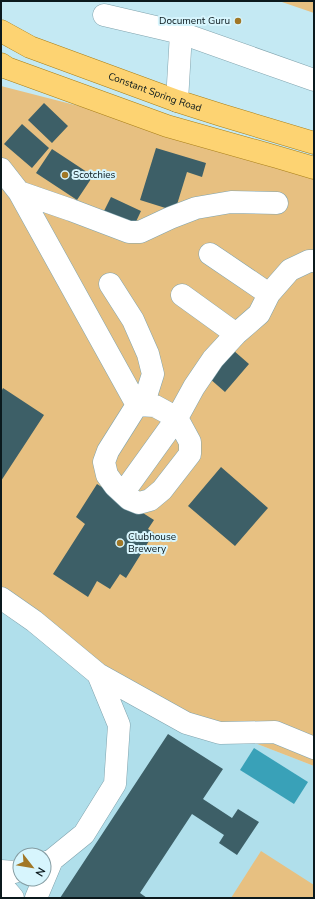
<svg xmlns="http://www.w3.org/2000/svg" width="315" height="899" font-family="'Nunito Sans',sans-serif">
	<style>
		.built { fill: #b0dfeb; fill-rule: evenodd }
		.green { fill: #e7c081 }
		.water { fill: #39a1b8 }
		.building { fill: #3d5f67 }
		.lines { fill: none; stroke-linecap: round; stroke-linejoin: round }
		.minor-casing { stroke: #80a3ad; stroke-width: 23 }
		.major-casing { stroke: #a87e17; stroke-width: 23 }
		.minor { stroke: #fff; stroke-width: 22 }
		.major { stroke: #fdd372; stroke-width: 22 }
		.poi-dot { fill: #a17726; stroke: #d7f5fd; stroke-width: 1.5 }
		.labels { text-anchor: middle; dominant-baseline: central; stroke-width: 4; stroke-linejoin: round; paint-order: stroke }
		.poi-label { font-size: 10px; fill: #0b191d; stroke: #d7f5fd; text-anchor: start }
		.street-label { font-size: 10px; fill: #0b191d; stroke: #d7f5fd }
	</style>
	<rect width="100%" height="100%" fill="#c4e9f3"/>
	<path class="built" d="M 1,595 L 167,709 L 314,766 L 314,898 L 1,898 ZM 20,855 L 44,855 L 44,879 L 20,879 Z"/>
	<path class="green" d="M 279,1 L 314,1 L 314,13 Z
		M 1,86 L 277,157 L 314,169 L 314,766 L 167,709 L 1,594 Z
		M 261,851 L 314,885 L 314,898 L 231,898 Z"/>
	<path class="water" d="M 254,748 L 308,782 L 294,804 L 240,770 Z"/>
	<path class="building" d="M 44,103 L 68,126 L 52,143 L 28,120 Z
		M 22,124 L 49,148 L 32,168 L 4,144 Z
		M 156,148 L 206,163 L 202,177 L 187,172 L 175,211 L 140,200 Z
		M 52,149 L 93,176 L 77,200 L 36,173 Z
		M 111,197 L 141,211 L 133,228 L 103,213 Z
		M 233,350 L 249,364 L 225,392 L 209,378 Z
		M 3,388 L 44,415 L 1,481 L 1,392 Z
		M 221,467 L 268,508 L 235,546 L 188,506 Z
		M 97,484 L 154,520 L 148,529 L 154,533 L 126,578 L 120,574 L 110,589 L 97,581 L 88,597 L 53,574 L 85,524 L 76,517 Z
		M 168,734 L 223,769 L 203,799 L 232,818 L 238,809 L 259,822 L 237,855 L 219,843 L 224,835 L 192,814 L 140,893 L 147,898 L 60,898 Z"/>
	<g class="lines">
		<defs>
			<path id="minor" d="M 104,15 L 181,33 L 314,80
				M 177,101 L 181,33
				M 1,169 L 19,192 L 137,405 L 147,393 L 153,374 L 148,354 L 133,320 L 110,284
				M 19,192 L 71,210 L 129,232 L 140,232 L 170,218 L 196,208 L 231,202 L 277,203
				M 210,254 L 269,294
				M 182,295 L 236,334
				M 137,405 L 155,406 L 177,418 L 190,442 L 190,454 L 162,490 L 150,500 L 139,503 L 129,499 L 115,486 L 107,475 L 104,462 L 108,451 Z
				M 123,493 L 177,418 L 194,387 L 213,359 L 236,334 L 259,314 L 269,294 L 290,270 L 309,261 L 314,261
				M 1,598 L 34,621 L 98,674 L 119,725 L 115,784 L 84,834 L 52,860 L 44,863
				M 98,674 L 186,723 L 220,733 L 275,732 L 314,748
				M 1,871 L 14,872 L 20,870
				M 1,884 L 13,898
				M 36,898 L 52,860"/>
			<g id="major">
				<path id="s1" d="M 1,31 L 30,47 L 177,101 L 221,115 L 314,143"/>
				<path d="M 1,64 L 7,68 L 167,126 L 277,157 L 314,168"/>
			</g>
		</defs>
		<use href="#minor" class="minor-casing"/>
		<use href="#major" class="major-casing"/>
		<use href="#minor" class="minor"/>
		<use href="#major" class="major"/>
	</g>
	<g class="poi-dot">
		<circle cx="238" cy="21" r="4"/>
		<circle cx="65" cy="175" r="4"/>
		<circle cx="120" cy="543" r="4"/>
	</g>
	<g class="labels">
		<g class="poi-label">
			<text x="230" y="21" text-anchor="end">Document Guru</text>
			<text x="73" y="175">Scotchies</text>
			<text x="128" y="537">Clubhouse<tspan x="128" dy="12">Brewery</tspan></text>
		</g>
		<g class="street-label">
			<text stroke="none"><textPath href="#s1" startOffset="166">Constant Spring Road</textPath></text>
		</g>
	</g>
	<rect width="315" height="899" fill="none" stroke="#0b191d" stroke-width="4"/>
	<g transform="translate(32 867) rotate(121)"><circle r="19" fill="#d7f5fd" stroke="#859da3"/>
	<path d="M0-3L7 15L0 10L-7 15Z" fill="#a17726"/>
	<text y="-6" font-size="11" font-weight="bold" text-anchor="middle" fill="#0b191d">N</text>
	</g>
</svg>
